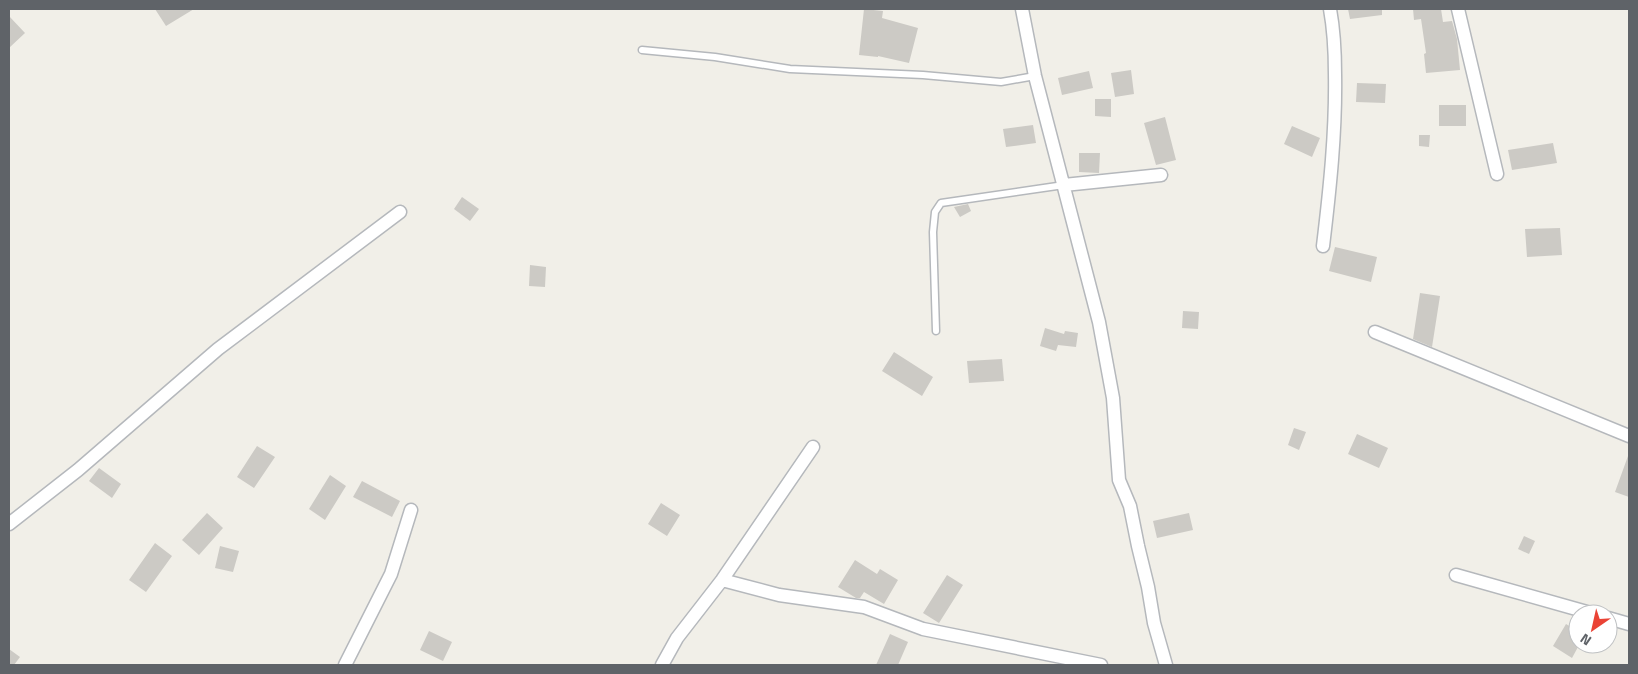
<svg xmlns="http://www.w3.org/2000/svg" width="1638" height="674" font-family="'Titillium Web',sans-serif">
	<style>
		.building { fill: #cccac5 }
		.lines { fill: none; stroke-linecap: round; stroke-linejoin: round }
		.service-casing { stroke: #b5b8bc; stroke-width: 9 }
		.minor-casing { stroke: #b5b8bc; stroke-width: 15 }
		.service { stroke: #fff; stroke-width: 6 }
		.minor { stroke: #fff; stroke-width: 12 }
	</style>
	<rect width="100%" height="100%" fill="#f1efe8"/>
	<path class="building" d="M 155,9 L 194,9 L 166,26 Z
		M 864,9 L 883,11 L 882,18 L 918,28 L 909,63 L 878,56 L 878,57 L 859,55 Z
		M 1348,9 L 1382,9 L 1382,15 L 1350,19 Z
		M 1413,9 L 1441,9 L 1443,22 L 1452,21 L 1457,39 L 1460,70 L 1426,73 L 1424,54 L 1426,53 L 1421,19 L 1414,20 Z
		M 9,16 L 25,33 L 9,48 Z
		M 1131,70 L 1134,94 L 1115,97 L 1111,73 Z
		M 1089,71 L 1093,88 L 1062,95 L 1058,78 Z
		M 1357,83 L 1386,84 L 1385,103 L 1356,102 Z
		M 1095,99 L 1111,99 L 1111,117 L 1095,116 Z
		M 1439,105 L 1466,105 L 1466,126 L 1439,126 Z
		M 1165,117 L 1176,160 L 1156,165 L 1144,123 Z
		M 1033,125 L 1036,143 L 1006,147 L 1003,129 Z
		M 1292,126 L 1320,138 L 1312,157 L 1284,144 Z
		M 1419,135 L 1430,135 L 1429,147 L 1419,146 Z
		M 1553,143 L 1557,163 L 1512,170 L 1508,150 Z
		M 1079,153 L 1100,153 L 1099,173 L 1079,172 Z
		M 462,197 L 479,209 L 470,221 L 454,209 Z
		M 968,204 L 971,211 L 960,217 L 954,207 Z
		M 1560,228 L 1562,255 L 1527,257 L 1525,229 Z
		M 1335,247 L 1377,257 L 1371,282 L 1329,271 Z
		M 530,265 L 546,267 L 545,287 L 529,286 Z
		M 1420,293 L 1440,296 L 1432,347 L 1413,339 Z
		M 1183,311 L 1199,312 L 1198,329 L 1182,328 Z
		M 1045,328 L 1064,334 L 1065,331 L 1078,333 L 1076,347 L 1058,345 L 1056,351 L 1040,346 Z
		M 894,352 L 933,377 L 922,396 L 882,371 Z
		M 1002,359 L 1004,381 L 969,383 L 967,361 Z
		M 1294,428 L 1306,432 L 1299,450 L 1288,445 Z
		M 1357,434 L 1388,448 L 1379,468 L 1348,454 Z
		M 257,446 L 275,457 L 254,488 L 237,477 Z
		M 1628,456 L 1629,456 L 1629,497 L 1615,492 Z
		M 99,468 L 121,484 L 112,498 L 89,481 Z
		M 330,475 L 346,486 L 325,520 L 309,509 Z
		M 362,481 L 400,501 L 392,517 L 353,497 Z
		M 661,503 L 680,515 L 667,536 L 648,524 Z
		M 207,513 L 223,528 L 199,555 L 182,540 Z
		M 1189,513 L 1193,530 L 1157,538 L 1153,521 Z
		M 1524,536 L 1535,541 L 1529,554 L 1518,549 Z
		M 155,543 L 172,556 L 146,592 L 129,580 Z
		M 220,546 L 239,551 L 233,572 L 215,568 Z
		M 855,560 L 877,574 L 880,569 L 898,580 L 884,604 L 864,592 L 860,598 L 856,598 L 838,587 Z
		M 947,575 L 963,585 L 939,623 L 923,613 Z
		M 1566,624 L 1578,631 L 1578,647 L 1572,658 L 1553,646 Z
		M 429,631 L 452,642 L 443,661 L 420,650 Z
		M 890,634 L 908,642 L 898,665 L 876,665 Z
		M 9,649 L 20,657 L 14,665 L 9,665 Z"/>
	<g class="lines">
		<defs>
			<path id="service" d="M 642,50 L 715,57 L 790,69 L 923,75 L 1001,82 L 1035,76
				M 936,331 L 933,232 L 935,212 L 941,203 L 1064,185"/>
			<path id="minor" d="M 1022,9 L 1035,76 L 1099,322 L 1113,398 L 1119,480 L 1130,506 L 1138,546 L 1148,587 L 1154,623 L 1166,665
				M 1458,9 L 1497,174
				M 1064,185 L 1161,175
				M 1323,246 C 1330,188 1336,131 1335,74 C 1335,51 1334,31 1330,9
				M 1375,332 L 1629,436
				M 9,524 L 78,470 L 218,349 L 400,212
				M 1456,575 L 1594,614
				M 722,580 L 779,595 L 864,607 L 923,629 L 1101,665
				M 1608,618 L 1629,624
				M 345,665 L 391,574 L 411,510
				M 662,665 L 677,638 L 722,580 L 813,447"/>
		</defs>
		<use href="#service" class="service-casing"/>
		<use href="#minor" class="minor-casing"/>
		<use href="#service" class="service"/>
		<use href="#minor" class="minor"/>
	</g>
	<rect width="1638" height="674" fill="none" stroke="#5f6368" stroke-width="20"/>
	<g transform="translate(1593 629) rotate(214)"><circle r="24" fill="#ffffff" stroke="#bfc1c3"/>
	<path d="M0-4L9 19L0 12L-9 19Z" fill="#ea4335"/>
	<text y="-8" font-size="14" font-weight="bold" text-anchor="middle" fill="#5f6368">N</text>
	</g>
</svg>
